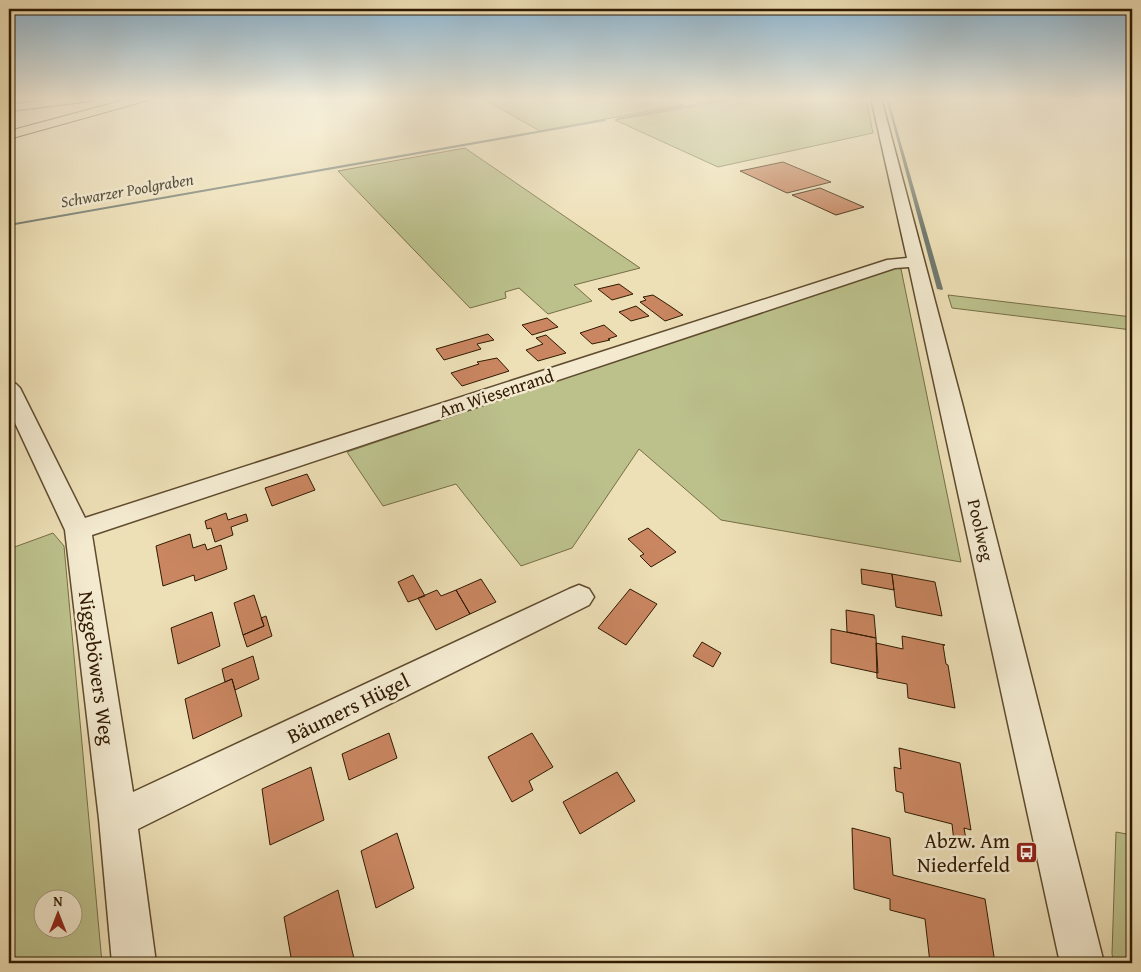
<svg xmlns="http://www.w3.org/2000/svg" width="1141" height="972" font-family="'Gentium Book Plus',serif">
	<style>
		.green { fill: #bcc18c; stroke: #766e46; fill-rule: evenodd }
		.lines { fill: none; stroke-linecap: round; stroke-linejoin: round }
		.stream { fill: #717a6f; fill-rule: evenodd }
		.building { fill: #c98661; stroke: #301a01 }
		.minor-casing { stroke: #5f4b2e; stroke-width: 3 }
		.major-casing { stroke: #301a01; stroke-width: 2 }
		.minor { fill: #f3ead0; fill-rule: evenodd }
		.major { fill: #eddfb6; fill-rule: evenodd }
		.labels { text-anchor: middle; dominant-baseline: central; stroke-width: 5; stroke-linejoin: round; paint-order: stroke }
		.far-water-label { font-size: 16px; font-style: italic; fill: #565241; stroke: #f3ead0 }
		.street-label { font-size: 18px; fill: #301a01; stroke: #f3ead0 }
		.near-street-label { font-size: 21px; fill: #301a01; stroke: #f3ead0 }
		.near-poi-label { font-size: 21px; fill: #301a01; stroke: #f3ead0; text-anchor: end }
	</style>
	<rect width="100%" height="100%" fill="#eddfb6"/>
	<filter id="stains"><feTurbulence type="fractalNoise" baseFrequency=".004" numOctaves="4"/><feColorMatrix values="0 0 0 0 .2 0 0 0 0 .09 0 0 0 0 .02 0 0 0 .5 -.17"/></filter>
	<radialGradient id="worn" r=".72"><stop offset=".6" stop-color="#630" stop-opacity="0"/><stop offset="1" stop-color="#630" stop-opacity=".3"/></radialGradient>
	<path class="green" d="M 481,98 L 664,98 L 683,105 L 540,131 Z
		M 742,98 L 866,98 L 873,133 L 718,167 L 615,120 Z
		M 465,148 L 640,268 L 574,285 L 592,301 L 548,314 L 519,288 L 505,292 L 506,298 L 470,308 L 338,171 Z
		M 893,267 L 901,269 L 961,562 L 721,520 L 639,449 L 572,548 L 521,566 L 456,484 L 383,506 L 347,452 Z
		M 948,295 L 1132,317 L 1132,330 L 952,308 Z
		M 53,533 L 64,546 L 102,963 L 9,963 L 9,549 ZM 42,900 L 72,900 L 72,930 L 42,930 Z
		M 1116,832 L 1132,835 L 1132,963 L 1114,963 L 1112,954 Z"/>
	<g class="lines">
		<path class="stream" d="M 727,98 L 734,98 L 618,119 L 616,118 Z
			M 886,98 L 888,98 L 943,289 L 942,290 L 937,289 Z
			M 605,119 L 606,121 L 9,226 L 9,224 Z"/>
	</g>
	<path class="building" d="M 783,162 L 831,182 L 787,193 L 740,171 Z
		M 820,188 L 864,207 L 836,215 L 792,195 Z
		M 619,284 L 633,294 L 612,300 L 598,289 Z
		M 653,295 L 670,306 L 683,315 L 665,321 L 640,302 L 646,300 L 643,297 Z
		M 636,306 L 649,316 L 631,321 L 619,312 Z
		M 547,318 L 558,327 L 532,335 L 522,325 Z
		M 604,325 L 617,336 L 608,339 L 610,340 L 592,344 L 580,333 Z
		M 488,334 L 494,340 L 477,344 L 481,349 L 444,360 L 436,349 Z
		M 546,335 L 566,353 L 538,361 L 526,350 L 543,344 L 536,338 Z
		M 497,358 L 509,371 L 462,386 L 451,373 L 479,364 L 477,362 Z
		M 307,474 L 315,490 L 272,506 L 265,488 Z
		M 226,513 L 228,520 L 246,514 L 248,521 L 231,527 L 233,535 L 215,542 L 211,528 L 207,529 L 205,521 Z
		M 648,528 L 676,552 L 651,567 L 640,556 L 644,554 L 628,539 Z
		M 190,534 L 193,548 L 205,544 L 207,550 L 221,545 L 227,569 L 195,581 L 194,575 L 163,586 L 156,546 Z
		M 861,569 L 892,574 L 894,590 L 862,584 Z
		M 892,574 L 935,582 L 942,616 L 896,607 Z
		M 413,575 L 425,596 L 408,602 L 398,582 Z
		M 481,579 L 496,602 L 470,614 L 456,590 Z
		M 630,589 L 657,604 L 626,645 L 598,628 Z
		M 437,590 L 441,596 L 456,590 L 470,614 L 436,630 L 418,598 Z
		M 254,595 L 264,626 L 243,635 L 234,603 Z
		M 846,610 L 874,615 L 876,638 L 847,632 Z
		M 212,612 L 220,646 L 178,664 L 171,628 Z
		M 266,616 L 272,636 L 247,647 L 243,635 L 264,626 L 261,618 Z
		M 831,629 L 876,638 L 878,673 L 831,663 Z
		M 902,636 L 945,645 L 943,645 L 946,664 L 948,665 L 955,708 L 908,698 L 907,684 L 877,678 L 876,643 L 903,649 Z
		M 702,642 L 721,653 L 713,667 L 693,656 Z
		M 253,656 L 259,679 L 235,690 L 232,679 L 225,682 L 222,669 Z
		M 232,679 L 242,716 L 193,739 L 185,699 Z
		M 389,733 L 397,758 L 349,780 L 342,754 Z
		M 532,733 L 553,767 L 529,781 L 533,790 L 512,802 L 488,757 Z
		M 899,748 L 960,763 L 971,830 L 964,828 L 967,845 L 954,842 L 952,824 L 905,812 L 903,793 L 896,791 L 894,767 L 901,769 Z
		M 311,767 L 324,820 L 270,845 L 262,789 Z
		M 617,772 L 635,801 L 580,834 L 563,802 Z
		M 852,828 L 890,838 L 893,875 L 985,899 L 995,963 L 930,963 L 925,919 L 890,910 L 890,899 L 854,889 Z
		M 397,833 L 414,888 L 376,908 L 361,851 Z
		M 338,890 L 355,963 L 292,963 L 284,917 Z"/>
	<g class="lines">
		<defs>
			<path id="minor" d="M 64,98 L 94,98 L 89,101 L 9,111 L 9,105 Z
				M 871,98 L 881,98 L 962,403 L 1104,963 L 1060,963 L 909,267 L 895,268 L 92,535 L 133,792 L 569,589 L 579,585 L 589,589 L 594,597 L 589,605 L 138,829 L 156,963 L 112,963 L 99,819 L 65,530 L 9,410 L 9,382 L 16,384 L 20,388 L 85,518 L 887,260 L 907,258 Z"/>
			<path id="major" d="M 132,98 L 150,98 L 149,100 L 9,139 L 9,131 Z"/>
		</defs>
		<use href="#minor" class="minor-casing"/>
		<use href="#major" class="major-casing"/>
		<use href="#minor" class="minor"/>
		<use href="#major" class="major"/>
	</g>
	<linearGradient id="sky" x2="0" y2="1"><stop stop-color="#8ab6d5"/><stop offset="0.42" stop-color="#f7f1de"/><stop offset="1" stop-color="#f7f1de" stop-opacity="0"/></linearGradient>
	<rect width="1141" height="234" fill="url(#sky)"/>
	<defs>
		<symbol id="bus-square" viewBox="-11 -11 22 22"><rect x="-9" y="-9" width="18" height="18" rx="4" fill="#8f2418" stroke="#f3ead0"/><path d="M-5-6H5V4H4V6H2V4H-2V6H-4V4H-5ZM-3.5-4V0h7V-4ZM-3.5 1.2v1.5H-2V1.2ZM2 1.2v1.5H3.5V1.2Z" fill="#fff"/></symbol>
	</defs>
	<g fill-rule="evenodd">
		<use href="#bus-square" x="1014" y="840" width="25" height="25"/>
	</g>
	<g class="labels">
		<g class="far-water-label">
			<text transform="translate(127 190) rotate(-10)">Schwarzer Poolgraben</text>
		</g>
		<g class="street-label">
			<text transform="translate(496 393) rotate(-18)">Am Wiesenrand</text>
			<text transform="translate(981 530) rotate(77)">Poolweg</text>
		</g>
		<g class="near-street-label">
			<text transform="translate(97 668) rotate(82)">Niggeböwers Weg</text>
			<text transform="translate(348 708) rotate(-26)">Bäumers Hügel</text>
		</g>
		<g class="near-poi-label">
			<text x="1010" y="840">Abzw. Am<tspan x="1010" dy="24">Niederfeld</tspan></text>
		</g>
	</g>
	<rect width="1141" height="972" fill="none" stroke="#eddfb6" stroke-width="30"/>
	<rect x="10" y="10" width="1121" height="952" fill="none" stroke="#301a01" stroke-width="2.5"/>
	<rect x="15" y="15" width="1111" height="942" fill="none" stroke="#301a01"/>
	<g transform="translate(58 914)"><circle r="24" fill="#f3ead0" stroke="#a5977d"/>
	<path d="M0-4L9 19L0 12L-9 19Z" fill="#8f2418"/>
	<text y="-8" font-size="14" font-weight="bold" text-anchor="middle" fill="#301a01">N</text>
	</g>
	<rect width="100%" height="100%" filter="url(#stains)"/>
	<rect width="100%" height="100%" fill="url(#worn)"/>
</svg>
